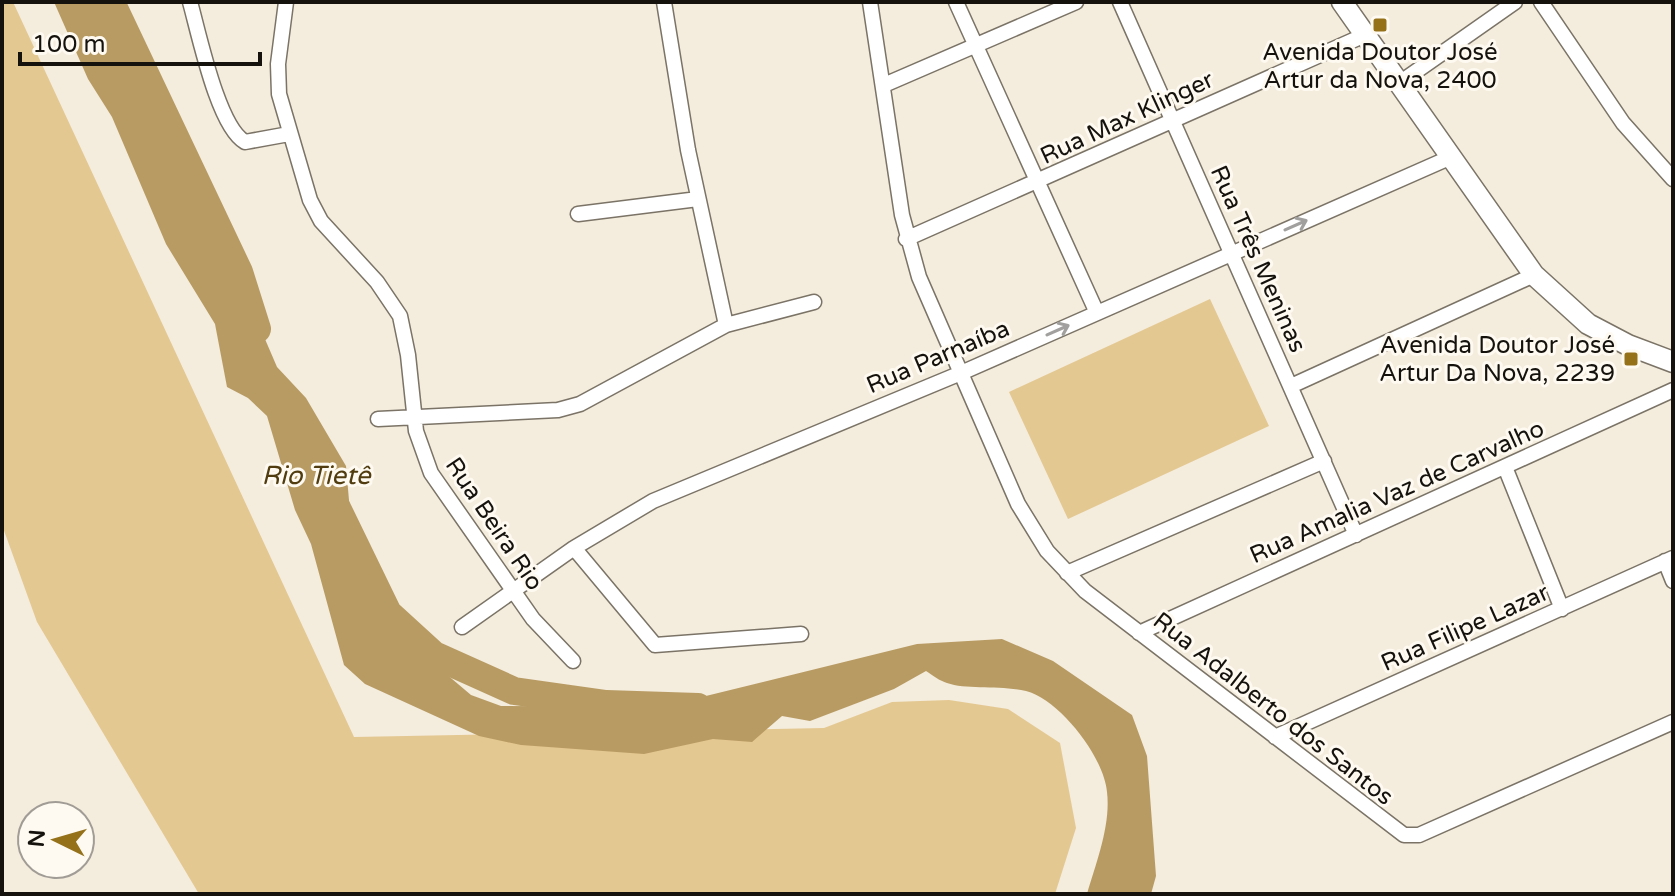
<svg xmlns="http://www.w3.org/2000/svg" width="1675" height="896" font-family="'Varela Round',sans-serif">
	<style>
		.green { fill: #e4c891 }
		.water { fill: #b89b63 }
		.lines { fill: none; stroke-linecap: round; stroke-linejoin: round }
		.river { stroke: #b89b63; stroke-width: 28 }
		.street-casing { stroke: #7a7366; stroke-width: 17 }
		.secondary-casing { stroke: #7a7366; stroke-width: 23 }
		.street { stroke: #fff; stroke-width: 14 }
		.secondary { stroke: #fff; stroke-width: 20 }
		.oneway { stroke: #a1a09e }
		.poi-dot { fill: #95711a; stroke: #fefaf1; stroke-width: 3 }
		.labels { text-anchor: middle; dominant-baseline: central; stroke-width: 6; stroke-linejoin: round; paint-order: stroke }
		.poi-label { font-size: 24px; fill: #15120d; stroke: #fefaf1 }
		.street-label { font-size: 24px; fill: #15120d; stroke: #fefaf1 }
		.water-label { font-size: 26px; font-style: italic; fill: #503c0e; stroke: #fefaf1 }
	</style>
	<rect width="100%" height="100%" fill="#f4ecdd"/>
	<path class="green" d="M 2,2 L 13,2 L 354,737 L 824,728 L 892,702 L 949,700 L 1008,709 L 1060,743 L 1076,828 L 1055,894 L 199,894 L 37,622 L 2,525 Z
		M 1210,299 L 1269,426 L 1068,519 L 1009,392 Z"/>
	<path class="water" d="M 54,2 L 121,2 L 116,38 L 237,274 L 277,367 L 306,398 L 346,466 L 353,546 L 393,629 L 471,695 L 501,706 L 661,707 L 917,644 L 1002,639 L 1053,661 L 1132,715 L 1147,756 L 1156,876 L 1151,894 L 1087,894 C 1096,863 1111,825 1107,792 C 1104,757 1060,700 1026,691 C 1000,685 967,690 947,683 C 940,681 932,675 926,671 L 894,689 L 810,721 L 782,716 L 752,742 L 713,739 L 644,754 L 521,745 L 479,736 L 365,684 L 344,665 L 311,544 L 295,510 L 267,416 L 248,398 L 227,387 L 215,324 L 166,244 L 112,117 L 88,79 Z"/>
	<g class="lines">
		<path class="river" d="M 111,2 L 239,272 L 257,329
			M 336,506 L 388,613 L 434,655 L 514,691 L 606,704 L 698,707"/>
		<defs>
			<path id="street" d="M 190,2 C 199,34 218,127 245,142 L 289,134
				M 286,2 L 278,64 L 279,94 L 310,200 L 321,221 L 377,282 L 400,316 L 408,355 L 416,431 L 431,473 L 533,619 L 573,661
				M 664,2 L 688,150 L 726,325
				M 870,2 L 902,215 L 919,277 L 1018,504 L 1047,551 L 1085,591 L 1404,835 L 1419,835 L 1673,722
				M 956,2 L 1097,313
				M 1120,2 L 1356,535
				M 1541,2 L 1623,123 L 1673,179
				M 1398,84 L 1515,2
				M 884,85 L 1076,2
				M 578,214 L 698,199
				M 906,239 L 1365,35
				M 1291,386 L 1534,275
				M 378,419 L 558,410 L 580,404 L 726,325 L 814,302
				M 1505,467 L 1562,609
				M 574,548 L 655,645 L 801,634
				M 1665,561 L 1673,581
				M 1067,573 L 1324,461
				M 462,627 L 574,548 L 653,501 L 961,373 L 1449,158
				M 1139,633 L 1673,390
				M 1275,737 L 1673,558"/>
			<path id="secondary" d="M 1342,2 L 1534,275 L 1588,324 L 1628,345 L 1673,362"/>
		</defs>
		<use href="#street" class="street-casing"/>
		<use href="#secondary" class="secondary-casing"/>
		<use href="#street" class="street"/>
		<use href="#secondary" class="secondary"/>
	</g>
	<defs><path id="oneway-shaft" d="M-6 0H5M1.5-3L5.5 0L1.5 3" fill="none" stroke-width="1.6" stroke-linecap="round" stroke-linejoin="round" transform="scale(2)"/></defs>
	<g class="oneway">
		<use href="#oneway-shaft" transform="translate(1296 225) rotate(-24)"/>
		<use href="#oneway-shaft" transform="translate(1058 330) rotate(-24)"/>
	</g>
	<g class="poi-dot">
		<rect x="1372" y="17" width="16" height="16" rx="4"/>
		<rect x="1623" y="351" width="16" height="16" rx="4"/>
	</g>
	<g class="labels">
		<g class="poi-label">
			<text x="1380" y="52">Avenida Doutor José<tspan x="1380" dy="28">Artur da Nova, 2400</tspan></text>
			<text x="1615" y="345" text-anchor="end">Avenida Doutor José<tspan x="1615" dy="28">Artur Da Nova, 2239</tspan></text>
		</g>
		<g class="street-label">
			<text transform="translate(1127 118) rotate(-25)">Rua Max Klinger</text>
			<text transform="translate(1258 259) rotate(66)">Rua Três Meninas</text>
			<text transform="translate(938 357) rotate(-23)">Rua Parnaíba</text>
			<text transform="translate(1397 492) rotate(-24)">Rua Amalia Vaz de Carvalho</text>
			<text transform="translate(494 524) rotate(56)">Rua Beira Rio</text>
			<text transform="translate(1465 628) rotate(-24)">Rua Filipe Lazar</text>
			<text transform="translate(1273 709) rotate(38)">Rua Adalberto dos Santos</text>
		</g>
		<g class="water-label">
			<text x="316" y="475">Rio Tietê</text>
		</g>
	</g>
	<rect width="1675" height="896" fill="none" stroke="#15120d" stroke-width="8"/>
	<g transform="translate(56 840) rotate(275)"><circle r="38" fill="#fefaf1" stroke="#a19d96" stroke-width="2"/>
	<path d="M0-6L14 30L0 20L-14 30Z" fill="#95711a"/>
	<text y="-12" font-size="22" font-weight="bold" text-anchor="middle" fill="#15120d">N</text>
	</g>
	<path d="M20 52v12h240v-12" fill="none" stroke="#15120d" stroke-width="4"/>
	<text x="32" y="52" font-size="24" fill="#15120d" stroke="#fefaf1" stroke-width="6" paint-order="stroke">100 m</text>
</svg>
